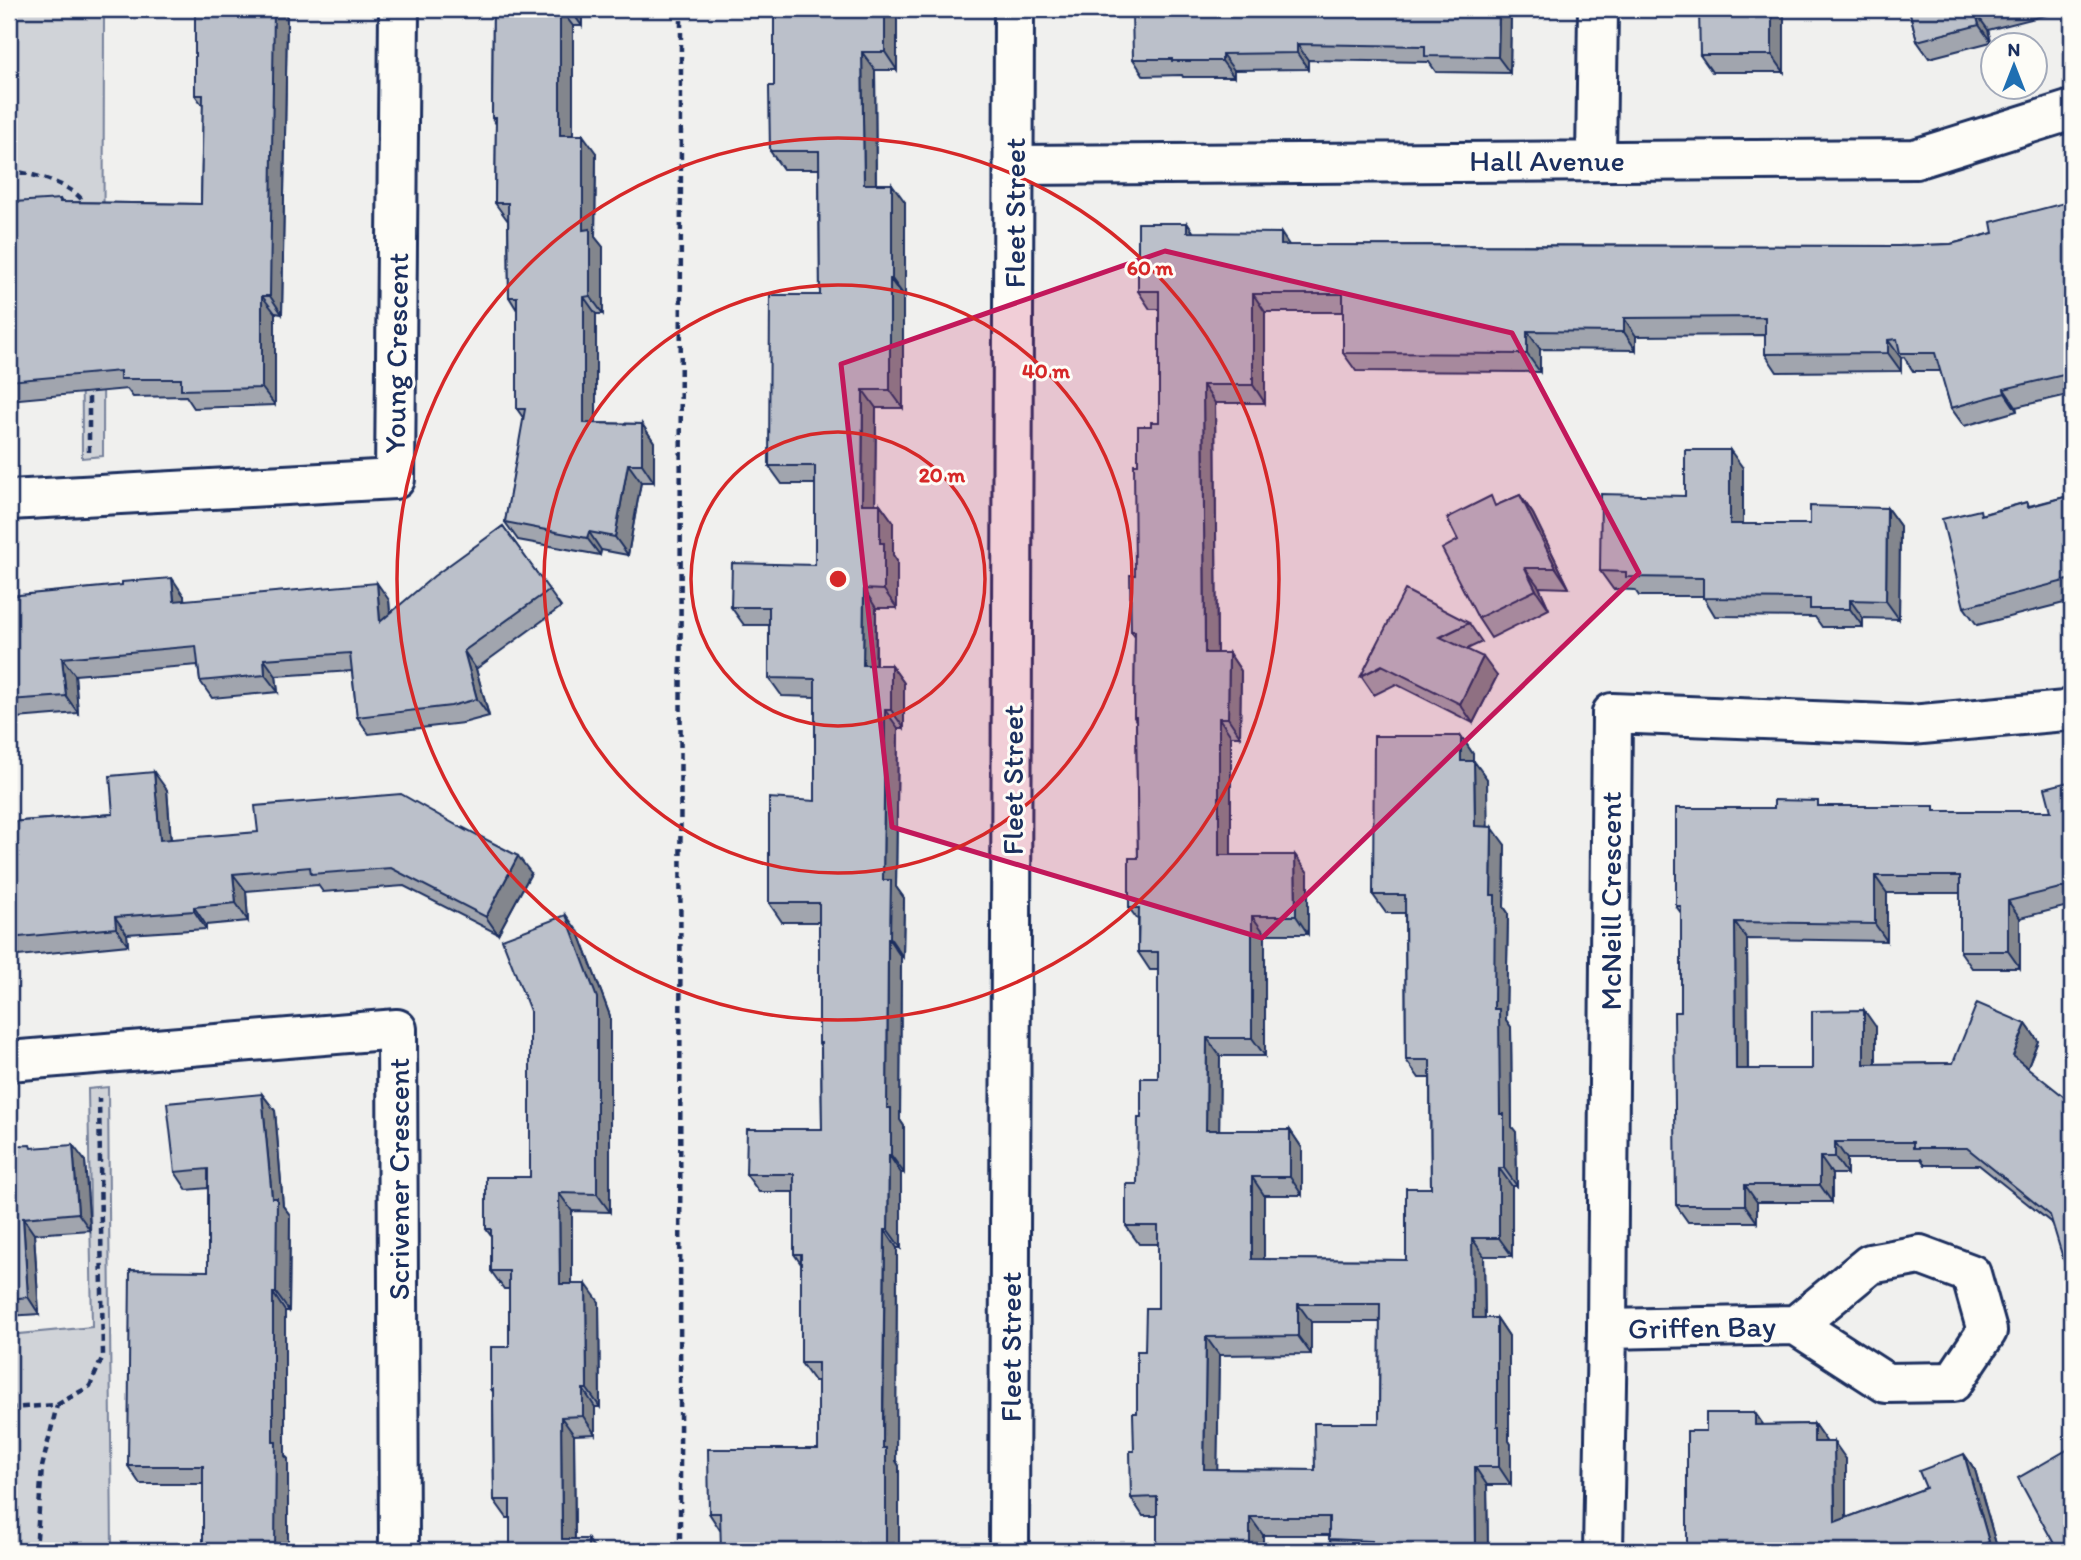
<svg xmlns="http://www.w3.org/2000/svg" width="2081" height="1560" font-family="Itim,sans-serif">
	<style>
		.green { fill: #d0d3d8; stroke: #76819b; stroke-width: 2 }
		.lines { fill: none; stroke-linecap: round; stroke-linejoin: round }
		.minor-casing { stroke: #1b2f5e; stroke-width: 44 }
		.tertiary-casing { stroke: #1b2f5e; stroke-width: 44 }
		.path { stroke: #1b2f5e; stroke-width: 4.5; stroke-dasharray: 7 5; stroke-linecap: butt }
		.minor { stroke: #fdfcf7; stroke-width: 38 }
		.tertiary { stroke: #fdfcf7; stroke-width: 38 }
		.wall { fill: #a1a5ae; stroke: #1b2f5e; stroke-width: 2; fill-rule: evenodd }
		.shaded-wall { fill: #83868d; stroke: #1b2f5e; stroke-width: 2 }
		.building { fill: #bbc0ca; stroke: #1b2f5e; stroke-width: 2; fill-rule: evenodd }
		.marked { fill: #c2185b; fill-opacity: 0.2; stroke: #c2185b; stroke-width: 5; stroke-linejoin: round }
		.ring { fill: none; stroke: #d62828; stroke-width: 3.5 }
		.labels { text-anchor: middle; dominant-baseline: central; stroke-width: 6; stroke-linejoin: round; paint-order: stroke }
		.street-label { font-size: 30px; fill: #1b2f5e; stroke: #fdfcf7 }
		.centre { fill: #d62828; stroke: #fdfcf7; stroke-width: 3.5 }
		.ring-label { font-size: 21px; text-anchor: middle; font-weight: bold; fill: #d62828; stroke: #fdfcf7; stroke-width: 6; stroke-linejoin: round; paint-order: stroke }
	</style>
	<rect width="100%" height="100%" fill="#f0f0ee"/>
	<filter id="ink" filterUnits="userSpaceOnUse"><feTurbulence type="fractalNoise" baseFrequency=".0143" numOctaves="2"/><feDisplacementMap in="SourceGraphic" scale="14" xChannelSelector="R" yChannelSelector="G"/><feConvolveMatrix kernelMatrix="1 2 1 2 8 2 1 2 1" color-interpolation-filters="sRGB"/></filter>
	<g filter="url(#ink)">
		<path class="green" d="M 9,9 L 104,9 L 103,456 L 82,458 L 81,210 L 9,216 Z
			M 108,1087 L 112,1551 L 9,1551 L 9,1335 L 92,1327 L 88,1089 Z"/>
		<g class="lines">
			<defs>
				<path id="minor" d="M 1596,160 L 1598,9
					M 1015,165 L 1915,159 L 2072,110
					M 9,500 L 395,479 L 399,9
					M 9,1061 L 397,1029 L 399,1551
					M 1607,1329 L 1796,1325 L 1886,1383 L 1953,1382 L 1987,1331 L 1971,1274 L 1920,1255 L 1870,1264 L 1796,1325
					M 1603,1551 L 1607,1329 L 1612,713 L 1911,725 L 2065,711 L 2072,708"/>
				<path id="tertiary" d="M 1009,1551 L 1014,9"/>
			</defs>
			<use href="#minor" class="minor-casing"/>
			<use href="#tertiary" class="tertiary-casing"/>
			<path class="path" d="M 9,152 L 15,171
				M 9,171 C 29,172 77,185 85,205
				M 89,452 L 89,388
				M 9,1408 L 57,1405 L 90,1386 L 103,1356 L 99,1098
				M 36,1551 L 42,1467 L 57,1405
				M 680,1551 L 681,9"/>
			<use href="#minor" class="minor"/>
			<use href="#tertiary" class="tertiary"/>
		</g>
		<path class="wall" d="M 195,9 L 281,9 L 287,17 L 282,314 L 275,313 L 275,405 L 194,408 L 186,396 L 133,397 L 127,389 L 9,400 L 9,227 L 16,226 L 60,199 L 62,202 L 201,204 L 203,106 L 195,95 Z
			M 493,9 L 582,9 L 582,26 L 573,26 L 573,135 L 596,153 L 595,237 L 603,247 L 603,314 L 596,314 L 596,423 L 642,424 L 654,442 L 654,482 L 641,482 L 628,555 L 601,550 L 600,555 L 518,540 L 505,522 L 524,419 L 517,409 L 517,310 L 509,297 L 508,221 L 495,203 L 496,124 L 492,118 Z
			M 897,9 L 897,70 L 875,70 L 876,184 L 905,202 L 905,297 L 903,297 L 903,408 L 876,408 L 875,504 L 880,504 L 893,522 L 893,555 L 897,561 L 897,608 L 876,608 L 876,665 L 891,665 L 904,683 L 904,728 L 898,728 L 896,887 L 904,898 L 903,957 L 901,957 L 900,1120 L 904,1126 L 904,1173 L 901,1173 L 901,1248 L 897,1248 L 896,1419 L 896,1461 L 899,1466 L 899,1551 L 720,1530 L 709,1513 L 818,1449 L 818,1381 L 814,1381 L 801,1363 L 801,1264 L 794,1254 L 794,1192 L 759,1192 L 746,1174 L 822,1129 L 821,1047 L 819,1043 L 819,922 L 782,922 L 769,903 L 815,801 L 815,697 L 782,696 L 769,678 L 769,625 L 744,625 L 731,607 L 815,565 L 815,484 L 782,484 L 769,466 L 820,295 L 819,169 L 783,169 L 770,151 L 774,86 Z
			M 1511,9 L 1510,73 L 1436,72 L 1429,62 L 1308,60 L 1308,69 L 1234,70 L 1234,77 L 1183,77 L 1182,75 L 1144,76 L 1133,59 Z
			M 1784,9 L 1784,72 L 1712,72 L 1700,55 Z
			M 1909,9 L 2070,9 L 1988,30 L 1991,42 L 1929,58 L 1917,41 Z
			M 2072,201 L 2072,394 L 2016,407 L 2017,411 L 1964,426 L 1951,408 L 1941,371 L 1913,371 L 1904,357 L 1901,358 L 1901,371 L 1777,372 L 1765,354 L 1765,335 L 1636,336 L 1636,350 L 1540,349 L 1540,372 L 1356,371 L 1343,353 L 1343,312 L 1265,312 L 1265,403 L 1215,403 L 1217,653 L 1229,653 L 1241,671 L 1240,736 L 1231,736 L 1231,855 L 1295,855 L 1308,873 L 1308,934 L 1265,934 L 1265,1056 L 1220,1056 L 1219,1130 L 1290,1130 L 1302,1148 L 1302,1195 L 1264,1195 L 1264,1259 L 1406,1260 L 1431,1188 L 1430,1078 L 1419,1078 L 1406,1060 L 1405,913 L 1386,913 L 1373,895 L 1461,736 L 1473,754 L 1473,761 L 1487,779 L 1487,827 L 1505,845 L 1504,907 L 1508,913 L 1506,1020 L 1511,1027 L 1512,1127 L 1516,1132 L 1517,1186 L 1512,1186 L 1512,1256 L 1484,1256 L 1485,1318 L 1497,1318 L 1509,1336 L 1509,1441 L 1511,1444 L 1511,1485 L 1487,1485 L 1488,1551 L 1337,1551 L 1329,1539 L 1329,1535 L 1263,1535 L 1263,1551 L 1157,1516 L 1143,1516 L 1131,1498 L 1137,1413 L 1145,1351 L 1158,1308 L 1158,1244 L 1139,1244 L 1126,1226 L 1137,1184 L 1141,1118 L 1158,1078 L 1158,970 L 1150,970 L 1138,952 L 1138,920 L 1129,908 L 1138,858 L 1136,721 L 1134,717 L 1135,637 L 1131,631 L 1135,575 L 1138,464 L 1151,426 L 1159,422 L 1159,309 L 1150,309 L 1138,291 L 1187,223 L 1194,233 L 1289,245 L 1899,246 L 1951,244 L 1993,233 ZM 1311,1322 L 1380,1322 L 1379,1423 L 1315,1470 L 1217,1469 L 1219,1355 L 1311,1354 Z
			M 1743,468 L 1743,524 L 1810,524 L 1887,508 L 1900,526 L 1899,619 L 1863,618 L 1863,627 L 1822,627 L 1815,617 L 1715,616 L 1703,596 L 1639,596 L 1635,590 L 1613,589 L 1600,571 L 1685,496 Z
			M 1520,495 L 1533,514 L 1569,588 L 1539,587 L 1549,609 L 1491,638 L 1478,618 L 1458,540 L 1497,505 Z
			M 2072,495 L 2072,601 L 1977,625 L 1964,607 L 1983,514 L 2027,502 L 2029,506 Z
			M 503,526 L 561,607 L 476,669 L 489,716 L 463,723 L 369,734 L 357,717 L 352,671 L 276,676 L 278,692 L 212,698 L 200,681 L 198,665 L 75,675 L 78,713 L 16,718 L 11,710 L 9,710 L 9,596 L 184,596 L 184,600 L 389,600 L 390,613 Z
			M 1469,623 L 1482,642 L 1467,649 L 1497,676 L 1473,723 L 1396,684 L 1374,695 L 1361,676 Z
			M 2072,781 L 2072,905 L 2020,918 L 2020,968 L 1972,968 L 1960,951 L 1960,893 L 1887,893 L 1887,941 L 1747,939 L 1748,1069 L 1812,1069 L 1876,1027 L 1876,1064 L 1953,1063 L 2026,1024 L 2038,1041 L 2027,1068 L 2053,1224 L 1979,1165 L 1925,1165 L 1921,1159 L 1847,1159 L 1847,1174 L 1832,1174 L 1832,1202 L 1757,1202 L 1757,1222 L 1688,1222 L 1676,1205 L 1681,1012 L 1681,913 L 1676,906 L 1774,808 L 1822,806 L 1938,811 L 2051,811 Z
			M 167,790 L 171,839 L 531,873 L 498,934 L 404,886 L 323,892 L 318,885 L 246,891 L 248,921 L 206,925 L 206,929 L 127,934 L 128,945 L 9,957 L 9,822 L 113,814 Z
			M 579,933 L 610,1016 L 610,1212 L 572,1211 L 572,1284 L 599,1302 L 600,1407 L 595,1407 L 595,1434 L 574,1435 L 575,1539 L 596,1551 L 510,1518 L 507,1518 L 494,1500 L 493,1392 L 491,1389 L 509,1347 L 509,1289 L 504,1289 L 491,1271 L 491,1236 L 486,1229 L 530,1177 Z
			M 262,1094 L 275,1111 L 283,1206 L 290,1215 L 289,1311 L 285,1311 L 285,1456 L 288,1459 L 288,1551 L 203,1551 L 203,1484 L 140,1484 L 128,1466 L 208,1271 L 208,1188 L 187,1190 L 175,1172 Z
			M 9,1146 L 32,1148 L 85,1161 L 90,1230 L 34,1234 L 39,1314 L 9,1316 Z
			M 1755,1413 L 1763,1425 L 1814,1424 L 1826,1442 L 1846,1459 L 1846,1518 L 1926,1488 L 1964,1454 L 1975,1470 L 1998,1551 L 1687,1551 L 1706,1431 Z"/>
		<path class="shaded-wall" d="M 270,9 L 281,9 L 287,17 L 282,314 L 270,296 Z
			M 560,9 L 573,26 L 573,153 L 560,135 Z
			M 570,9 L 582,9 L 582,26 Z
			M 885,9 L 897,9 L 897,70 L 885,52 Z
			M 1499,9 L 1511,9 L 1510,73 L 1498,57 Z
			M 1772,9 L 1784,9 L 1784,72 L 1772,55 Z
			M 1976,13 L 1988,30 L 1991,42 L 1979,25 Z
			M 1297,44 L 1308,60 L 1308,69 L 1297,53 Z
			M 862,52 L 875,70 L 876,203 L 864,184 Z
			M 1222,54 L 1234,70 L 1234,77 L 1222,61 Z
			M 583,135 L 596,153 L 595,237 L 603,247 L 603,314 L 590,296 L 583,230 Z
			M 892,184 L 905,202 L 905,297 L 892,279 Z
			M 1187,223 L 1199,241 L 1187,232 Z
			M 1281,233 L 1293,251 L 1281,245 Z
			M 890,279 L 903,297 L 903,408 L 890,390 Z
			M 1253,294 L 1265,312 L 1265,403 L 1253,385 Z
			M 262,296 L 275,313 L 275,405 L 262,388 Z
			M 584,297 L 596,314 L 596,441 L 584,423 Z
			M 1624,318 L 1636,336 L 1636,350 L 1624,332 Z
			M 1527,331 L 1540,349 L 1540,372 L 1527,354 Z
			M 1888,340 L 1901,358 L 1901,371 L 1888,353 Z
			M 1203,385 L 1215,403 L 1217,670 L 1205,653 Z
			M 2004,389 L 2016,407 L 2017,411 L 2005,393 Z
			M 863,390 L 876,408 L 875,522 L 862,504 Z
			M 642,424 L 654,442 L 654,482 L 642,464 Z
			M 1730,450 L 1743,468 L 1743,542 L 1730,524 Z
			M 628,464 L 641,482 L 628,555 L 615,537 Z
			M 1520,495 L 1533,514 L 1569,588 L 1556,568 Z
			M 880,504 L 893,522 L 893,555 L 897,561 L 897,608 L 884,590 L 880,543 Z
			M 1887,508 L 1900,526 L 1899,619 L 1886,601 Z
			M 589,532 L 601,550 L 600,555 L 587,538 Z
			M 1525,568 L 1539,587 L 1549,609 L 1536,590 Z
			M 172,578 L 184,596 L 186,619 L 174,601 Z
			M 377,583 L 389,600 L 392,639 L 380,622 Z
			M 864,589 L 876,608 L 875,683 L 863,665 Z
			M 1850,600 L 1863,618 L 1863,627 L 1850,609 Z
			M 464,651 L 476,669 L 489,716 L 477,699 Z
			M 1229,653 L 1241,671 L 1240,736 L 1228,718 Z
			M 1483,657 L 1497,676 L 1473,723 L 1460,704 Z
			M 62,658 L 75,675 L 78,713 L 66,696 Z
			M 264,659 L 276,676 L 278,692 L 265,675 Z
			M 891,665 L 904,683 L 904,728 L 891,710 Z
			M 885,710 L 898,728 L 896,887 L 904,898 L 903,957 L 890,938 L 883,880 Z
			M 1219,718 L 1231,736 L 1231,873 L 1219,855 Z
			M 1461,736 L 1473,754 L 1473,779 L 1461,761 Z
			M 1474,761 L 1487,779 L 1488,844 L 1475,826 Z
			M 154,772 L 167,790 L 172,858 L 160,840 Z
			M 1492,827 L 1505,845 L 1504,907 L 1508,913 L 1506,1020 L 1511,1027 L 1512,1127 L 1516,1132 L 1517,1186 L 1504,1168 L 1500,1114 L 1494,1009 L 1491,895 Z
			M 1295,855 L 1308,873 L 1308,934 L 1296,916 Z
			M 518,856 L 531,873 L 498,934 L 486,917 Z
			M 233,874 L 246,891 L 248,921 L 236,903 Z
			M 1875,876 L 1887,893 L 1887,941 L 1875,924 Z
			M 2008,901 L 2020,918 L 2020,968 L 2008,951 Z
			M 194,907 L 206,925 L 206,929 L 194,911 Z
			M 566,915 L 579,933 L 610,1016 L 610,1212 L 597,1194 Z
			M 1252,916 L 1265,934 L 1265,1056 L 1252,1038 Z
			M 115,917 L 127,934 L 128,945 L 116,928 Z
			M 1735,922 L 1747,939 L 1748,1086 L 1736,1069 Z
			M 888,938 L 901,957 L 900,1120 L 904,1126 L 904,1173 L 891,1155 L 887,1108 Z
			M 1864,1010 L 1876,1027 L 1876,1081 L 1864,1064 Z
			M 2026,1024 L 2038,1041 L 2025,1073 L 2013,1056 Z
			M 1207,1038 L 1220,1056 L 1219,1148 L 1206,1130 Z
			M 262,1094 L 275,1111 L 283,1206 L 290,1215 L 289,1311 L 276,1293 L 272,1198 Z
			M 1290,1130 L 1302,1148 L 1302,1195 L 1290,1177 Z
			M 1835,1142 L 1847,1159 L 1847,1174 L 1835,1157 Z
			M 73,1145 L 85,1161 L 90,1230 L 78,1213 Z
			M 889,1155 L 901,1173 L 901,1248 L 888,1230 Z
			M 1820,1157 L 1832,1174 L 1832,1202 L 1820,1185 Z
			M 1499,1168 L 1512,1186 L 1512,1256 L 1499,1238 Z
			M 1252,1177 L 1264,1195 L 1264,1277 L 1252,1259 Z
			M 1745,1185 L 1757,1202 L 1757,1222 L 1745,1205 Z
			M 559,1193 L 572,1211 L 572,1302 L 560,1284 Z
			M 23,1218 L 34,1234 L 39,1314 L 28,1297 Z
			M 885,1230 L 897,1248 L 896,1461 L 899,1466 L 899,1551 L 886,1551 L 883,1448 Z
			M 1472,1238 L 1484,1256 L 1485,1336 L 1473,1318 Z
			M 586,1284 L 599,1302 L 600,1407 L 587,1389 Z
			M 273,1293 L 285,1311 L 285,1456 L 288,1459 L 288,1551 L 275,1551 L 273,1442 Z
			M 1298,1304 L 1311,1322 L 1311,1354 L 1298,1336 Z
			M 1497,1318 L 1509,1336 L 1509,1441 L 1511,1444 L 1511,1485 L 1499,1467 L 1497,1426 Z
			M 1206,1337 L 1219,1355 L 1217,1487 L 1204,1469 Z
			M 583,1389 L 595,1407 L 595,1434 L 583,1416 Z
			M 1755,1413 L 1767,1430 L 1755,1425 Z
			M 561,1417 L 574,1435 L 575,1551 L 562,1539 Z
			M 1814,1424 L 1826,1441 L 1826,1459 L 1814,1442 Z
			M 1834,1442 L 1846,1459 L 1846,1539 L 1835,1522 Z
			M 1964,1454 L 1975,1470 L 1998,1551 L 1995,1551 L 1989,1542 Z
			M 1475,1467 L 1487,1485 L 1488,1551 L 1476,1551 Z
			M 1250,1517 L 1263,1535 L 1263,1551 L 1250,1551 Z
			M 588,1539 L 596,1551 L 588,1551 Z"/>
		<path class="building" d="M 195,9 L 274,9 L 270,296 L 262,296 L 262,388 L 181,390 L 181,379 L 120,379 L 120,371 L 9,381 L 9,227 L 16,226 L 14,202 L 60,199 L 60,202 L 201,204 L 203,95 L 195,95 Z
			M 493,9 L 560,9 L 560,135 L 583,135 L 583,230 L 590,229 L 590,296 L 584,297 L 584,423 L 642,424 L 642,464 L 628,464 L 615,537 L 589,532 L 587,538 L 505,522 L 525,409 L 517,409 L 517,297 L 509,297 L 508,203 L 495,203 L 496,118 L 492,118 Z
			M 774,9 L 885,9 L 885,52 L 862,52 L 864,184 L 892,184 L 892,279 L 890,279 L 890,390 L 863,390 L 862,504 L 880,504 L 880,543 L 884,543 L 884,590 L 864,589 L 863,665 L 891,665 L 891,710 L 885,710 L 883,880 L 891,880 L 890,938 L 888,938 L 887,1108 L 891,1108 L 891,1155 L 889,1155 L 888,1230 L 885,1230 L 883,1400 L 883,1448 L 886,1448 L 886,1551 L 721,1551 L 720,1513 L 709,1513 L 708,1449 L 818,1449 L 818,1363 L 801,1363 L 801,1254 L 794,1254 L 794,1174 L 746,1174 L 747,1129 L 822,1129 L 821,1043 L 819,1043 L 819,903 L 769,903 L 769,798 L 815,801 L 815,679 L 769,678 L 769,607 L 731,607 L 732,563 L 815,565 L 815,466 L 769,466 L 770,295 L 820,295 L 819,151 L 770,151 L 769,86 L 774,86 Z
			M 1132,9 L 1499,9 L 1498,57 L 1425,56 L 1425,46 L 1297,44 L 1297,53 L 1222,54 L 1222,61 L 1172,61 L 1172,59 L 1133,59 Z
			M 1699,9 L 1772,9 L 1772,55 L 1700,55 Z
			M 1909,9 L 1993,9 L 1976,13 L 1979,25 L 1917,41 Z
			M 2072,201 L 2072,373 L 2004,389 L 2005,393 L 1951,408 L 1935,353 L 1900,353 L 1897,339 L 1888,340 L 1888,353 L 1765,354 L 1765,317 L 1624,318 L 1624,332 L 1527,331 L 1527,354 L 1343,353 L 1343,294 L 1253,294 L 1253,385 L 1203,385 L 1205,653 L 1229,653 L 1228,718 L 1219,718 L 1219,855 L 1295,855 L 1296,916 L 1252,916 L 1252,1038 L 1207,1038 L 1206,1130 L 1290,1130 L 1290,1177 L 1252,1177 L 1252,1259 L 1406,1260 L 1406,1188 L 1431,1188 L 1430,1060 L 1406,1060 L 1405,895 L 1373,895 L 1374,736 L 1461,736 L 1461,761 L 1474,761 L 1475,826 L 1492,827 L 1491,895 L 1495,895 L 1494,1009 L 1499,1009 L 1500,1114 L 1504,1114 L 1504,1168 L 1499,1168 L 1499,1238 L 1472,1238 L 1473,1318 L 1497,1318 L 1497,1426 L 1499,1426 L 1499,1467 L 1475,1467 L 1476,1551 L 1372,1551 L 1372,1541 L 1329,1539 L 1329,1517 L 1250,1517 L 1250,1551 L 1157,1551 L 1157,1497 L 1131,1498 L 1130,1451 L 1134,1451 L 1133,1413 L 1137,1413 L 1137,1351 L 1145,1351 L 1146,1308 L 1158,1308 L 1158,1226 L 1126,1226 L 1126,1184 L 1137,1184 L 1138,1118 L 1141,1118 L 1141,1078 L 1158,1078 L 1158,952 L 1138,952 L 1139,908 L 1129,908 L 1129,858 L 1138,858 L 1136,717 L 1134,717 L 1135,631 L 1131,631 L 1130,575 L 1135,575 L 1134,464 L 1138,464 L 1138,426 L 1151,426 L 1151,422 L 1159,422 L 1159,291 L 1138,291 L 1138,223 L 1187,223 L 1187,232 L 1281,233 L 1281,245 L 1899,246 L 1951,244 L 1993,233 L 1991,222 ZM 1298,1304 L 1380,1304 L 1379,1423 L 1314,1423 L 1315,1470 L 1204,1469 L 1206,1337 L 1298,1336 Z
			M 1685,450 L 1730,450 L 1730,524 L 1810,524 L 1810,506 L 1887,508 L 1886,601 L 1850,600 L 1850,609 L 1810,609 L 1810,599 L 1703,598 L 1703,578 L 1626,577 L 1626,572 L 1600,571 L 1601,494 L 1685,496 Z
			M 1520,495 L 1556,568 L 1525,568 L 1536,590 L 1478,618 L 1442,549 L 1458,540 L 1447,518 L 1491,496 L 1495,506 Z
			M 2072,495 L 2072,579 L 1964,607 L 1942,519 L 1980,510 L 1981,515 L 2027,502 L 2028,507 Z
			M 503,526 L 549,590 L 464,651 L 477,699 L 451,706 L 357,717 L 350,653 L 264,659 L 265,675 L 200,681 L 196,646 L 62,658 L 66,696 L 9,700 L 9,596 L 122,585 L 122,582 L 172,578 L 174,601 L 377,583 L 380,622 L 434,576 Z
			M 1405,590 L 1469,623 L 1440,637 L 1483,657 L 1460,704 L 1382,665 L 1361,676 Z
			M 154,772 L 160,840 L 258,832 L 255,806 L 401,794 L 465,830 L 464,828 L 518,856 L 486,917 L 391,868 L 311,874 L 310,867 L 233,874 L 236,903 L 194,907 L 194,911 L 115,917 L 116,928 L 9,938 L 9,822 L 113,814 L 110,776 Z
			M 2072,781 L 2072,885 L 2008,901 L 2008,951 L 1960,951 L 1960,876 L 1875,876 L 1875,924 L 1735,922 L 1736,1069 L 1812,1069 L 1812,1011 L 1864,1010 L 1864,1064 L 1953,1063 L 1977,1003 L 2026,1024 L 2013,1056 L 2072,1103 L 2072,1288 L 2050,1215 L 1967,1148 L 1913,1148 L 1913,1142 L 1835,1142 L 1835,1157 L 1820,1157 L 1820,1185 L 1745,1185 L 1745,1205 L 1676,1205 L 1674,1012 L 1681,1012 L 1681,906 L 1676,906 L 1676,808 L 1774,808 L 1774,800 L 1818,801 L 1818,806 L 1934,806 L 1934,811 L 2051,811 L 2045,788 Z
			M 566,915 L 597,998 L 597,1194 L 559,1193 L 560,1284 L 586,1284 L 587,1389 L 583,1389 L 583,1416 L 561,1417 L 562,1539 L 588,1539 L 588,1551 L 510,1551 L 510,1500 L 494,1500 L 493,1389 L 491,1389 L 491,1347 L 509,1347 L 509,1271 L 491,1271 L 491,1229 L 486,1229 L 486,1177 L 530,1177 L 530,1011 L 502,939 Z
			M 262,1094 L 272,1198 L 277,1198 L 276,1293 L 273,1293 L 273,1442 L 276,1442 L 275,1551 L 203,1551 L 203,1466 L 128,1466 L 130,1270 L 208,1271 L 208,1169 L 175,1172 L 167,1103 Z
			M 30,1145 L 31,1148 L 73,1145 L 78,1213 L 23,1218 L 28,1297 L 9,1299 L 9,1146 Z
			M 1706,1413 L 1755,1413 L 1755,1425 L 1814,1424 L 1814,1442 L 1834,1442 L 1835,1522 L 1926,1488 L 1919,1471 L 1964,1454 L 1989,1542 L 1965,1551 L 1687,1551 L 1687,1431 L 1706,1431 Z
			M 2072,1447 L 2072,1551 L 2058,1551 L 2018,1478 Z"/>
	</g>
	<path class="marked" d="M 1165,251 L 1512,333 L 1639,573 L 1262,938 L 892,827 L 841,364 Z"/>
	<g class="ring">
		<circle cx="838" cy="579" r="147"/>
		<circle cx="838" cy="579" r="294"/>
		<circle cx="838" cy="579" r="441"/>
	</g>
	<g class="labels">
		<g class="street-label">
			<text x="1547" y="160">Hall Avenue</text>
			<text transform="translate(1014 213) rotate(-90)">Fleet Street</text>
			<text transform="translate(396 353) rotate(-89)">Young Crescent</text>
			<text transform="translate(1012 780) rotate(-90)">Fleet Street</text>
			<text transform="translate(1610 901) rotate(-90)">McNeill Crescent</text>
			<text transform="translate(398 1179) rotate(-90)">Scrivener Crescent</text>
			<text transform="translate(1702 1327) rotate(-1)">Griffen Bay</text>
			<text transform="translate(1010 1347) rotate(-90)">Fleet Street</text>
		</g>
	</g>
	<circle cx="838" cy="579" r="10" class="centre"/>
	<g class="ring-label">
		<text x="1150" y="275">60 m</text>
		<text x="1046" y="378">40 m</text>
		<text x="942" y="482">20 m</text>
	</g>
	<rect width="2081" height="1560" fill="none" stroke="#fdfcf7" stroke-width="35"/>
	<rect x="18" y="18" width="2046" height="1525" fill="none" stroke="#1b2f5e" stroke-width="2.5" filter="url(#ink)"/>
	<g transform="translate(2014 66)"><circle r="33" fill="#fdfcf7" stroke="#a3aaba" stroke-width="2"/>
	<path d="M0-5L12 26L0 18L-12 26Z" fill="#1f6fb2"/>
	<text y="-10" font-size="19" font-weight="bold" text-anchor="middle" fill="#1b2f5e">N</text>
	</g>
</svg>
